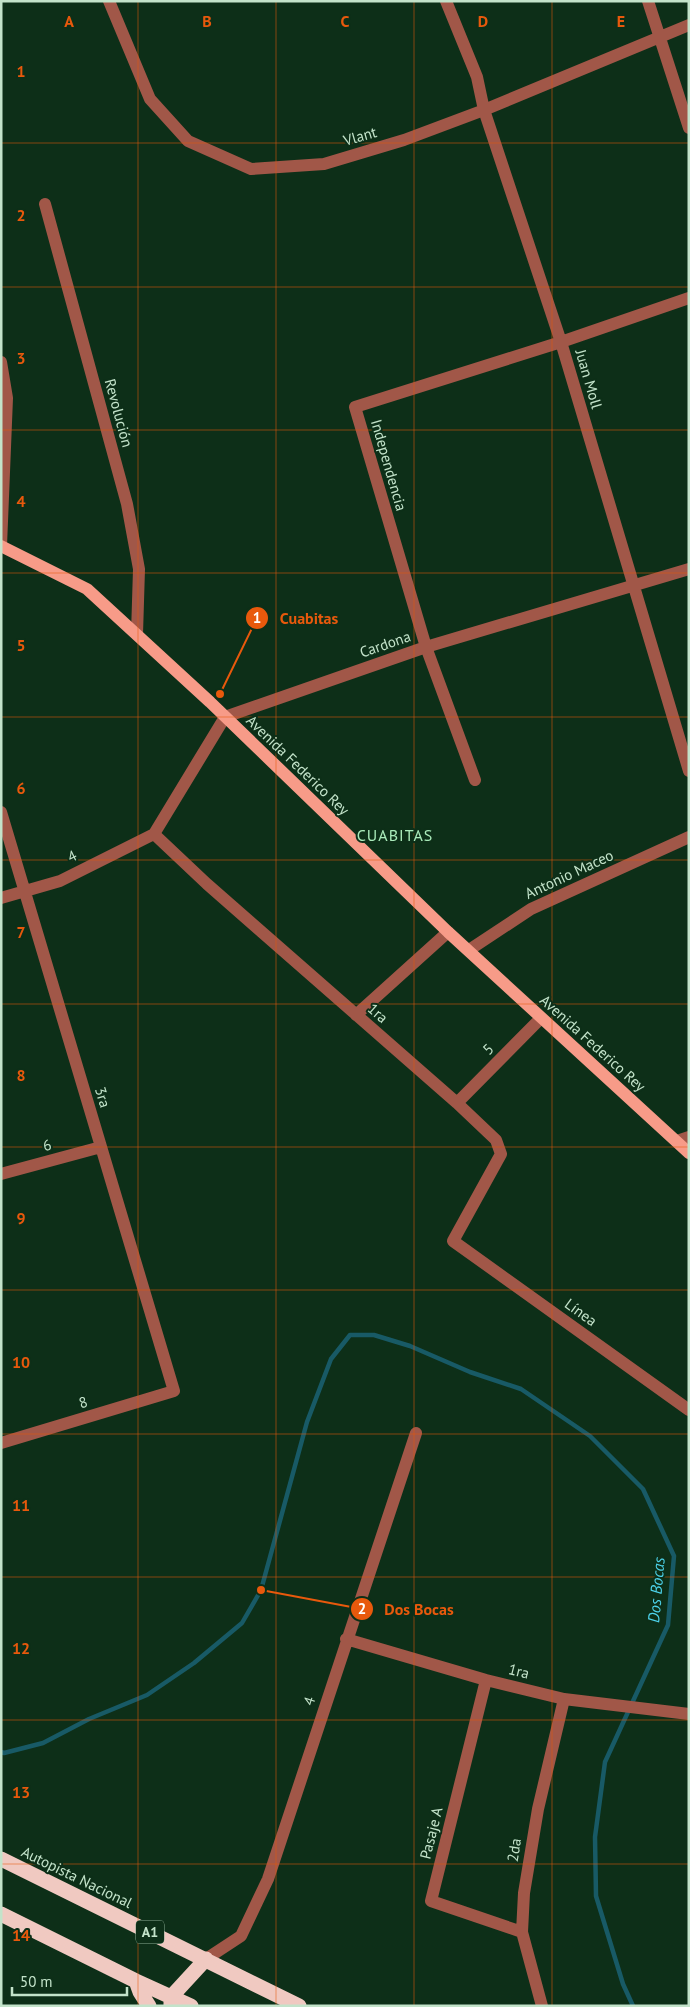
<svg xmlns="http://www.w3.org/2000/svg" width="690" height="2007" font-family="'PT Sans',sans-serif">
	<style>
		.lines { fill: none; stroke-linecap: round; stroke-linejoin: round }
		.stream { stroke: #185a66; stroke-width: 4.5 }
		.minor { stroke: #a15748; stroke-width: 12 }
		.major { stroke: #f79b88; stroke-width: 12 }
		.highway { stroke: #f0c9c1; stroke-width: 15 }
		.grid { fill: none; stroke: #e8590c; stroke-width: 1; stroke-opacity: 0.55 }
		.labels { text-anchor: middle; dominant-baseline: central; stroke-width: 4; stroke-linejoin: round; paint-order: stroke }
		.shield { fill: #0d2f18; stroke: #8cad95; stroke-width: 1 }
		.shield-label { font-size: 14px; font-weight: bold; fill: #c3e3ca }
		.street-label { font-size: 15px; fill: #c3e3ca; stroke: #0d2f18 }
		.neighbourhood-label { font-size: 16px; letter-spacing: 1px; fill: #aaebba; stroke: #0d2f18 }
		.water-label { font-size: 16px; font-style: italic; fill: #4dd2ea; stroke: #0d2f18 }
		.grid-label { font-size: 16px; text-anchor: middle; font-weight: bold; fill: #e8590c; stroke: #0d2f18; stroke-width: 4; stroke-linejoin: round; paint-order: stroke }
		.leader { fill: none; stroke: #e8590c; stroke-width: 2 }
		.callout-dot { fill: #e8590c; stroke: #0d2f18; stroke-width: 2 }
		.mark-label { font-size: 15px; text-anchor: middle; font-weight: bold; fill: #fff }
		.callout-label { font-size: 16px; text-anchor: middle; font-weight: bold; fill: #e8590c; stroke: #0d2f18; stroke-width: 4; stroke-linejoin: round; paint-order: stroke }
	</style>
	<rect width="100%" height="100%" fill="#0d2f18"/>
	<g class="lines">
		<path class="stream" d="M 1,1752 L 4,1753 L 43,1743 L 89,1719 L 147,1695 L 194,1663 L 242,1623 L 261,1590 L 307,1422 L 331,1359 L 350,1335 L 374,1335 L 410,1346 L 470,1372 L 521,1389 L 590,1436 L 643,1489 L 674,1556 L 668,1625 L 605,1762 L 595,1837 L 596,1896 L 623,1984 L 633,2006"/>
		<path class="minor" d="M 109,1 L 150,99 L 188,141 L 251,169 L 324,164 L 404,140 L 484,110 L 689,25
			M 446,1 L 477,77 L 484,110 L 561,342 L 689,771
			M 648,1 L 689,128
			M 45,204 L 127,504 L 139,569 L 137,634
			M 1,362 L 7,398 L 1,546
			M 475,780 L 426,647 L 355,407 L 561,342 L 689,298
			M 1,812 L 174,1391 L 1,1443
			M 154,834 L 207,884 L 457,1103 L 496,1140 L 501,1154 L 453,1241 L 689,1410
			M 154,834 L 225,717 L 426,647 L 689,569
			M 1,898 L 60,881 L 154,834
			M 469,950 L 531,909 L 689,837
			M 356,1015 L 448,932
			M 457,1103 L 541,1018
			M 677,1141 L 689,1137
			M 1,1174 L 101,1147
			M 346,1639 L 486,1680 L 564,1699 L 689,1714
			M 486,1680 L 431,1901 L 522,1932
			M 206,1959 L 241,1936 L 268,1879 L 416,1433
			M 542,2006 L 522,1932 L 524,1893 L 538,1809 L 564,1699"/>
		<path class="major" d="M 1,546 L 87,589 L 210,702 L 448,932 L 689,1153"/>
		<path class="highway" d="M 1,1859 L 299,2006
			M 1,1914 L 136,1981 L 191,2006
			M 136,1981 L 140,1992 L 149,2006
			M 171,2005 L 171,1997 L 206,1959"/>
	</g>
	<path class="grid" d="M 138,1 L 138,2006M 276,1 L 276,2006M 414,1 L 414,2006M 552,1 L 552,2006M 1,143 L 689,143M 1,287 L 689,287M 1,430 L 689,430M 1,573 L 689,573M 1,717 L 689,717M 1,860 L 689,860M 1,1004 L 689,1004M 1,1147 L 689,1147M 1,1290 L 689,1290M 1,1434 L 689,1434M 1,1577 L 689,1577M 1,1720 L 689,1720M 1,1864 L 689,1864"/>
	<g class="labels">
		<rect class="shield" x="136" y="1920.5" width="28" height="23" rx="4"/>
		<g class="shield-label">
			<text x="150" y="1932">A1</text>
		</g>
		<g class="street-label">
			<text transform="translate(360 136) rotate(-16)">Vlant</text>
			<text transform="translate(589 379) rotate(74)">Juan Moll</text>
			<text transform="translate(119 413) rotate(75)">Revolución</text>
			<text transform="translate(389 465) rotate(74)">Independencia</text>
			<text transform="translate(385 644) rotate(-19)">Cardona</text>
			<text transform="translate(298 765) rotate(44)">Avenida Federico Rey</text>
			<text transform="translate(72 856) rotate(-26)">4</text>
			<text transform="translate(569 874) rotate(-25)">Antonio Maceo</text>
			<text transform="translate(378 1013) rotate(41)">1ra</text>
			<text transform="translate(593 1043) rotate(42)">Avenida Federico Rey</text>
			<text transform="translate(488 1049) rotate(-45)">5</text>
			<text transform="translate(103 1097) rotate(73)">3ra</text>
			<text transform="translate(47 1145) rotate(-15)">6</text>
			<text transform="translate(581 1312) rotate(36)">Línea</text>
			<text transform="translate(83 1402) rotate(-17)">8</text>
			<text transform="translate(519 1671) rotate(14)">1ra</text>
			<text transform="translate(309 1701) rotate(-72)">4</text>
			<text transform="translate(431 1833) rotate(-76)">Pasaje A</text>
			<text transform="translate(514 1850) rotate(-81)">2da</text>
			<text transform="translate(77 1877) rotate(26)">Autopista Nacional</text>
		</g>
		<g class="neighbourhood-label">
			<text x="395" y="835">CUABITAS</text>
		</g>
		<g class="water-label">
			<text transform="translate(656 1590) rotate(-85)">Dos Bocas</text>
		</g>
	</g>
	<g class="grid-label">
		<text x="69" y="27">A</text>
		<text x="207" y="27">B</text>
		<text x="345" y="27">C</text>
		<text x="483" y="27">D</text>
		<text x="621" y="27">E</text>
		<text x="21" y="77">1</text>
		<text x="21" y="221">2</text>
		<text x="21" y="364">3</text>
		<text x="21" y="507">4</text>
		<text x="21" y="651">5</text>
		<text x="21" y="794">6</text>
		<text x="21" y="938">7</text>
		<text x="21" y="1081">8</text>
		<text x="21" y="1224">9</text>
		<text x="21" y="1368">10</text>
		<text x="21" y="1511">11</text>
		<text x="21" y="1654">12</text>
		<text x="21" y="1798">13</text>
		<text x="21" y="1941">14</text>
	</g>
	<path class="leader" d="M220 694L257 618M261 1590L362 1609"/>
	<g class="callout-dot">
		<circle cx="220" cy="694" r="5"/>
		<circle cx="261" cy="1590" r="5"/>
		<circle cx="257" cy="618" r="12"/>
		<circle cx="362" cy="1609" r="12"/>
	</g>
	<g class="mark-label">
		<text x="257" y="623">1</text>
		<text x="362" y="1614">2</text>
	</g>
	<g class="callout-label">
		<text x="309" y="624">Cuabitas</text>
		<text x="419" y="1615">Dos Bocas</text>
	</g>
	<rect width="690" height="2007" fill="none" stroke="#c3e3ca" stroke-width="5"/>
	<path d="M12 1987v8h115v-8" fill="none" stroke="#c3e3ca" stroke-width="2.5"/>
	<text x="20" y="1987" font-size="15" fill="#c3e3ca" stroke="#0d2f18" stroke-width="4" paint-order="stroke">50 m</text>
</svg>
